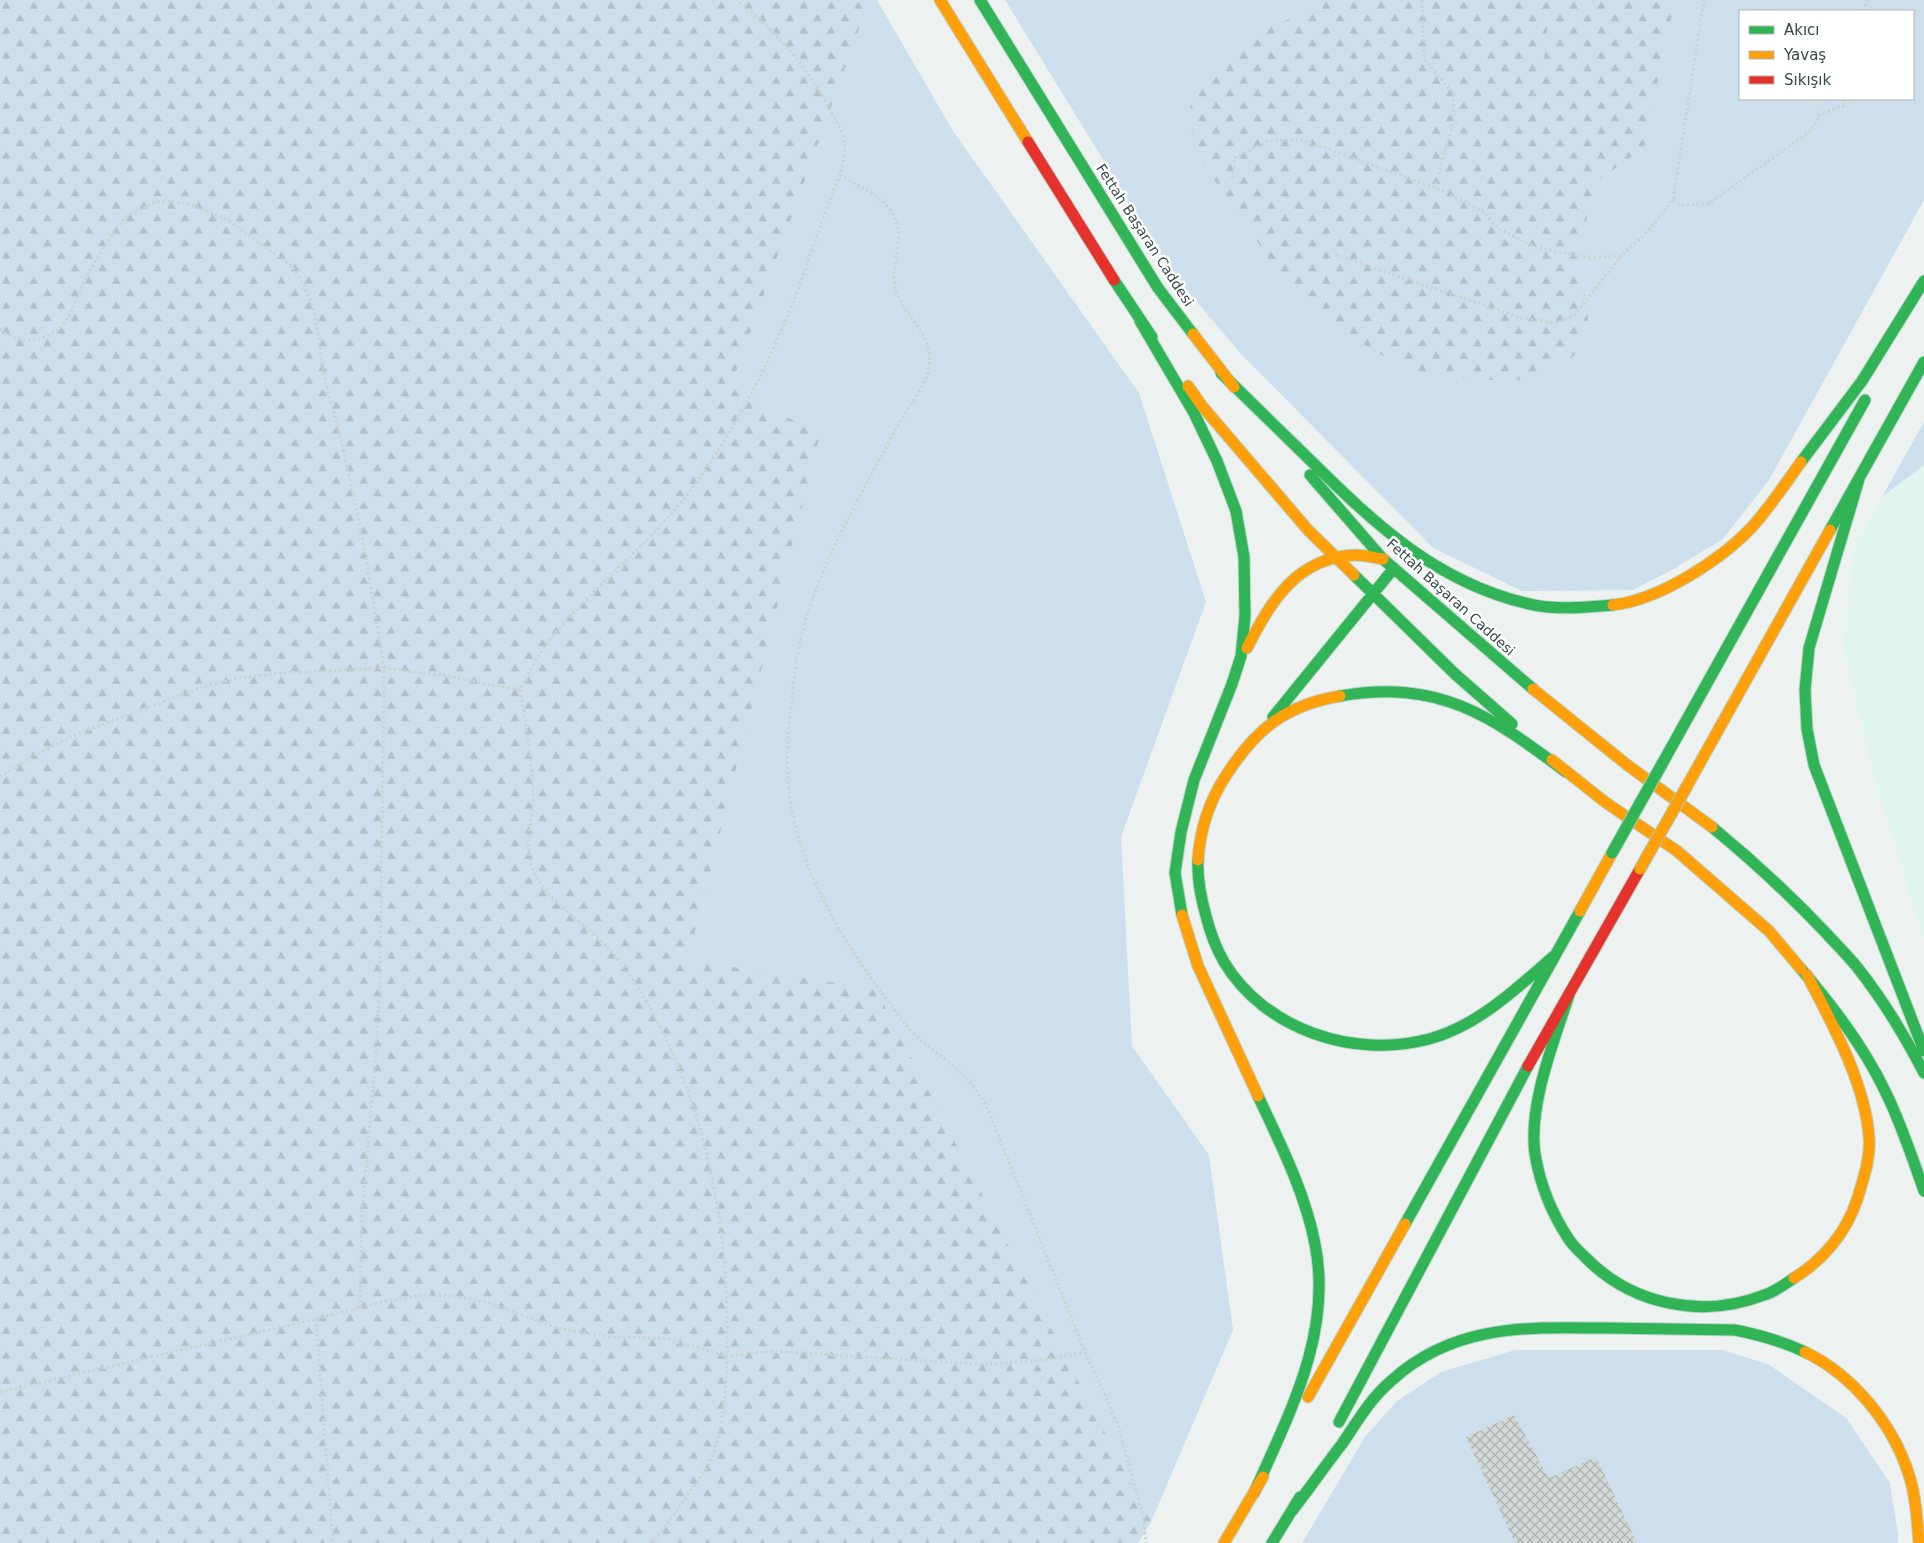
<svg xmlns="http://www.w3.org/2000/svg" width="1924" height="1543" font-family="'DejaVu Sans',sans-serif">
	<style>
		.commercial { fill: #e0f5ed }
		.grass { fill: #cddfed; fill-rule: evenodd }
		.forest { fill: url(#forest-firs) }
		.building { fill: url(#building-cross-hatch) }
		.lines { fill: none; stroke-linecap: round; stroke-linejoin: round }
		.fast-casing { stroke: #bad5cd; stroke-width: 13 }
		.slow-casing { stroke: #bad5cd; stroke-width: 13 }
		.jam-casing { stroke: #bad5cd; stroke-width: 13 }
		.path { stroke: #cbd2d1; stroke-width: 3; stroke-dasharray: 2.5 2.5; stroke-linecap: butt }
		.fast { stroke: #30b455; stroke-width: 11 }
		.slow { stroke: #ff9f0a; stroke-width: 11 }
		.jam { stroke: #e5322d; stroke-width: 11 }
		.fast-bridge-casing { stroke: #a8cabe; stroke-width: 13; stroke-linecap: butt }
		.slow-bridge-casing { stroke: #a8cabe; stroke-width: 13; stroke-linecap: butt }
		.fast-bridge { stroke: #30b455; stroke-width: 11 }
		.slow-bridge { stroke: #ff9f0a; stroke-width: 11 }
		.labels { text-anchor: middle; dominant-baseline: central; stroke-width: 5; stroke-linejoin: round; paint-order: stroke }
		.street-label { font-size: 14px; fill: #384943; stroke: #fff }
	</style>
	<defs>
		<pattern id="forest-firs" width="22" height="20" patternUnits="userSpaceOnUse" patternTransform="scale(1.25)"><rect width="22" height="20" fill="#cddfed"/><path d="M5 1l3.5 6h-7zM16 11l3.5 6h-7z" fill="#b1c1cc"/></pattern>
		<pattern id="building-cross-hatch" width="8" height="8" patternUnits="userSpaceOnUse" patternTransform="scale(1.25)"><rect width="8" height="8" fill="#d2d9d7"/><path d="M0 0l8 8M0 8l8-8" fill="none" stroke="#abb2b0"/></pattern>
	</defs>
	<rect width="100%" height="100%" fill="#edf2f1"/>
	<path class="commercial" d="M 1924,465 L 1924,941 L 1877,786 L 1844,652 L 1853,551 L 1882,497 Z"/>
	<path class="grass" d="M 0,0 L 877,0 L 953,131 L 1139,393 L 1206,602 L 1121,837 L 1132,1046 L 1209,1155 L 1233,1330 L 1151,1522 L 1138,1543 L 0,1543 Z
		M 1005,0 L 1924,0 L 1924,200 L 1769,480 L 1723,539 L 1672,570 L 1633,590 L 1522,591 L 1433,548 L 1240,353 L 1174,275 ZM 1740,11 L 1913,11 L 1913,99 L 1740,99 Z
		M 1924,422 L 1924,465 L 1882,497 Z
		M 1515,1350 L 1722,1350 L 1768,1364 L 1846,1418 L 1890,1483 L 1898,1535 L 1898,1543 L 1302,1543 L 1365,1437 L 1397,1401 L 1441,1372 Z"/>
	<path class="forest" d="M 0,0 L 857,0 L 865,12 L 731,386 L 820,435 L 688,960 L 876,989 L 1151,1522 L 1136,1543 L 0,1543 Z
		M 1317,0 L 1554,0 L 1530,108 L 1547,46 L 1556,0 L 1675,0 L 1644,148 L 1594,183 L 1579,255 L 1589,326 L 1574,356 L 1525,380 L 1478,380 L 1408,370 L 1333,327 L 1285,283 L 1235,208 L 1193,152 L 1190,104 L 1248,35 L 1294,17 Z"/>
	<path class="building" d="M 1514,1415 L 1549,1478 L 1596,1457 L 1637,1543 L 1515,1543 L 1466,1437 Z"/>
	<g class="lines">
		<defs>
			<path id="fast" d="M 980,0 L 1158,288 L 1193,334
				M 1114,280 L 1152,337
				M 1140,321 L 1194,413 L 1217,461 L 1236,511 L 1244,557 L 1245,616 L 1241,656 L 1232,684 L 1194,780 L 1181,832 L 1175,873 L 1182,915
				M 1221,373 C 1250,401 1279,430 1308,458 C 1375,524 1438,585 1534,605 C 1560,610 1587,607 1613,605
				M 1801,462 L 1862,381 L 1924,281
				M 1310,475 L 1383,559 L 1533,689
				M 1859,479 L 1809,648 L 1805,690 L 1807,729 L 1814,765 L 1924,1051
				M 1830,530 L 1924,362
				M 1354,575 L 1455,674 L 1512,724
				M 1340,696 C 1439,679 1490,715 1566,772
				M 1273,717 L 1394,568
				M 1662,764 L 1865,400
				M 1712,827 C 1752,860 1790,895 1826,933 C 1836,944 1847,955 1857,967 C 1883,1000 1905,1036 1924,1073
				M 1198,860 C 1197,879 1201,898 1206,916 C 1210,932 1216,948 1224,962 C 1265,1030 1354,1059 1429,1039 C 1478,1026 1517,988 1554,956
				M 1801,969 C 1833,1006 1864,1047 1885,1091 C 1901,1123 1912,1157 1924,1191
				M 1569,995 C 1554,1041 1528,1106 1535,1154 C 1540,1184 1551,1212 1568,1238 C 1572,1245 1580,1252 1586,1258 C 1632,1305 1703,1319 1764,1295 C 1775,1292 1785,1284 1794,1278
				M 1405,1224 L 1580,911
				M 1339,1422 L 1528,1066
				M 1254,1493 C 1289,1414 1333,1333 1315,1244 C 1305,1192 1280,1143 1258,1096
				M 1292,1511 C 1309,1489 1325,1466 1342,1444 C 1357,1422 1370,1399 1391,1381 C 1453,1324 1527,1327 1606,1328 C 1649,1329 1692,1329 1735,1330 C 1760,1335 1782,1341 1805,1352
				M 1272,1543 L 1300,1497"/>
			<path id="slow" d="M 940,0 L 1028,142
				M 1193,334 L 1234,387
				M 1188,386 L 1202,406 L 1308,530 L 1354,575
				M 1613,605 C 1659,600 1721,560 1752,527 C 1770,507 1785,484 1801,462
				M 1247,648 C 1271,601 1297,557 1356,555 C 1365,555 1374,558 1383,559
				M 1533,689 L 1626,764 L 1712,827
				M 1552,760 L 1605,802 L 1677,851 L 1769,931 L 1801,969
				M 1687,786 L 1830,530
				M 1198,860 C 1200,828 1209,801 1227,774 C 1256,729 1286,705 1340,696
				M 1580,911 L 1612,853
				M 1182,915 L 1198,966 L 1258,1096
				M 1794,1278 C 1823,1260 1846,1233 1857,1200 C 1863,1180 1871,1158 1869,1137 C 1865,1083 1832,1023 1807,975
				M 1805,1352 C 1853,1375 1893,1424 1909,1475 C 1916,1497 1917,1520 1919,1543
				M 1308,1397 L 1405,1224
				M 1224,1543 L 1263,1477"/>
			<path id="jam" d="M 1028,142 L 1114,280
				M 1528,1066 L 1640,869"/>
		</defs>
		<use href="#fast" class="fast-casing"/>
		<use href="#slow" class="slow-casing"/>
		<use href="#jam" class="jam-casing"/>
		<path class="path" d="M 1422,0 L 1424,59 L 1453,93 L 1454,120 L 1434,188
			M 1864,11 L 1867,0
			M 840,175 C 857,186 882,195 892,213 C 908,238 888,265 896,291 C 905,319 935,334 929,368 C 926,385 912,401 904,416 C 895,429 888,444 880,458 C 851,513 819,569 803,630 C 797,652 794,675 792,699 C 788,729 785,759 789,790 C 797,864 838,934 882,993 C 892,1006 901,1020 912,1032 C 927,1047 946,1058 961,1073 C 973,1084 982,1098 989,1112 L 1085,1352 L 1108,1401 L 1120,1432 L 1143,1517 L 1146,1543
			M 1232,178 L 1235,158 L 1267,141 L 1303,140 L 1441,190 L 1482,211 L 1499,229 L 1535,247 L 1590,258 L 1621,256 L 1647,232 L 1673,200 L 1704,0
			M 1673,200 L 1681,205 L 1708,204 L 1812,130 L 1820,114 L 1843,106 L 1844,99
			M 1336,255 L 1522,318 L 1555,323 L 1574,316 L 1621,256
			M 0,330 L 12,337 L 30,340 L 40,339 L 57,331 L 69,317 L 85,278 L 114,231 L 128,216 L 155,202 L 167,201 L 189,204 L 226,219 L 292,266 L 302,282 L 310,299 L 315,317 L 327,389 L 341,439 L 364,546 L 384,668 L 380,980 L 374,1078 L 362,1212 L 360,1308
			M 0,777 L 32,756 L 78,734 L 183,694 L 210,685 L 239,678 L 279,673 L 384,668 L 449,676 L 491,685 L 520,689
			M 316,1319 L 333,1543
			M 0,1392 L 316,1319 L 385,1301 L 427,1295 L 447,1295 L 486,1302 L 555,1327 L 573,1331 L 612,1337 L 663,1338 L 727,1356 L 772,1351 L 975,1364 C 1013,1364 1048,1360 1085,1352
			M 652,1543 C 667,1525 680,1506 694,1486 C 699,1479 705,1471 709,1463 C 726,1424 727,1380 727,1338 C 728,1214 702,1086 633,980 C 621,962 606,945 590,931 C 570,913 543,895 533,870 C 522,844 534,818 533,791 C 531,755 526,724 520,689 C 530,672 539,652 552,637 C 596,584 652,542 694,486 C 733,432 765,372 790,310 C 808,266 821,219 840,175 C 844,163 847,147 842,134 C 840,126 834,118 830,110 C 807,66 776,31 737,0"/>
		<use href="#fast" class="fast"/>
		<use href="#slow" class="slow"/>
		<use href="#jam" class="jam"/>
		<defs>
			<path id="fast-bridge" d="M 1612,853 L 1662,764"/>
			<path id="slow-bridge" d="M 1640,869 L 1687,786"/>
		</defs>
		<use href="#fast-bridge" class="fast-bridge-casing"/>
		<use href="#slow-bridge" class="slow-bridge-casing"/>
		<use href="#fast-bridge" class="fast-bridge"/>
		<use href="#slow-bridge" class="slow-bridge"/>
	</g>
	<g class="labels">
		<g class="street-label">
			<text transform="translate(1145 235) rotate(57)">Fettah Başaran Caddesi</text>
			<text transform="translate(1451 597) rotate(42)">Fettah Başaran Caddesi</text>
		</g>
	</g>
	<rect x="1739" y="10" width="175" height="90" fill="#ffffff" stroke="#afb6b4"/>
	<rect x="1749" y="26" width="25" height="8" fill="#30b455" stroke="#afb6b4"/>
	<text x="1784" y="35" font-size="15" fill="#384943">Akıcı</text>
	<rect x="1749" y="51" width="25" height="8" fill="#ff9f0a" stroke="#afb6b4"/>
	<text x="1784" y="60" font-size="15" fill="#384943">Yavaş</text>
	<rect x="1749" y="76" width="25" height="8" fill="#e5322d" stroke="#afb6b4"/>
	<text x="1784" y="85" font-size="15" fill="#384943">Sıkışık</text>
</svg>
